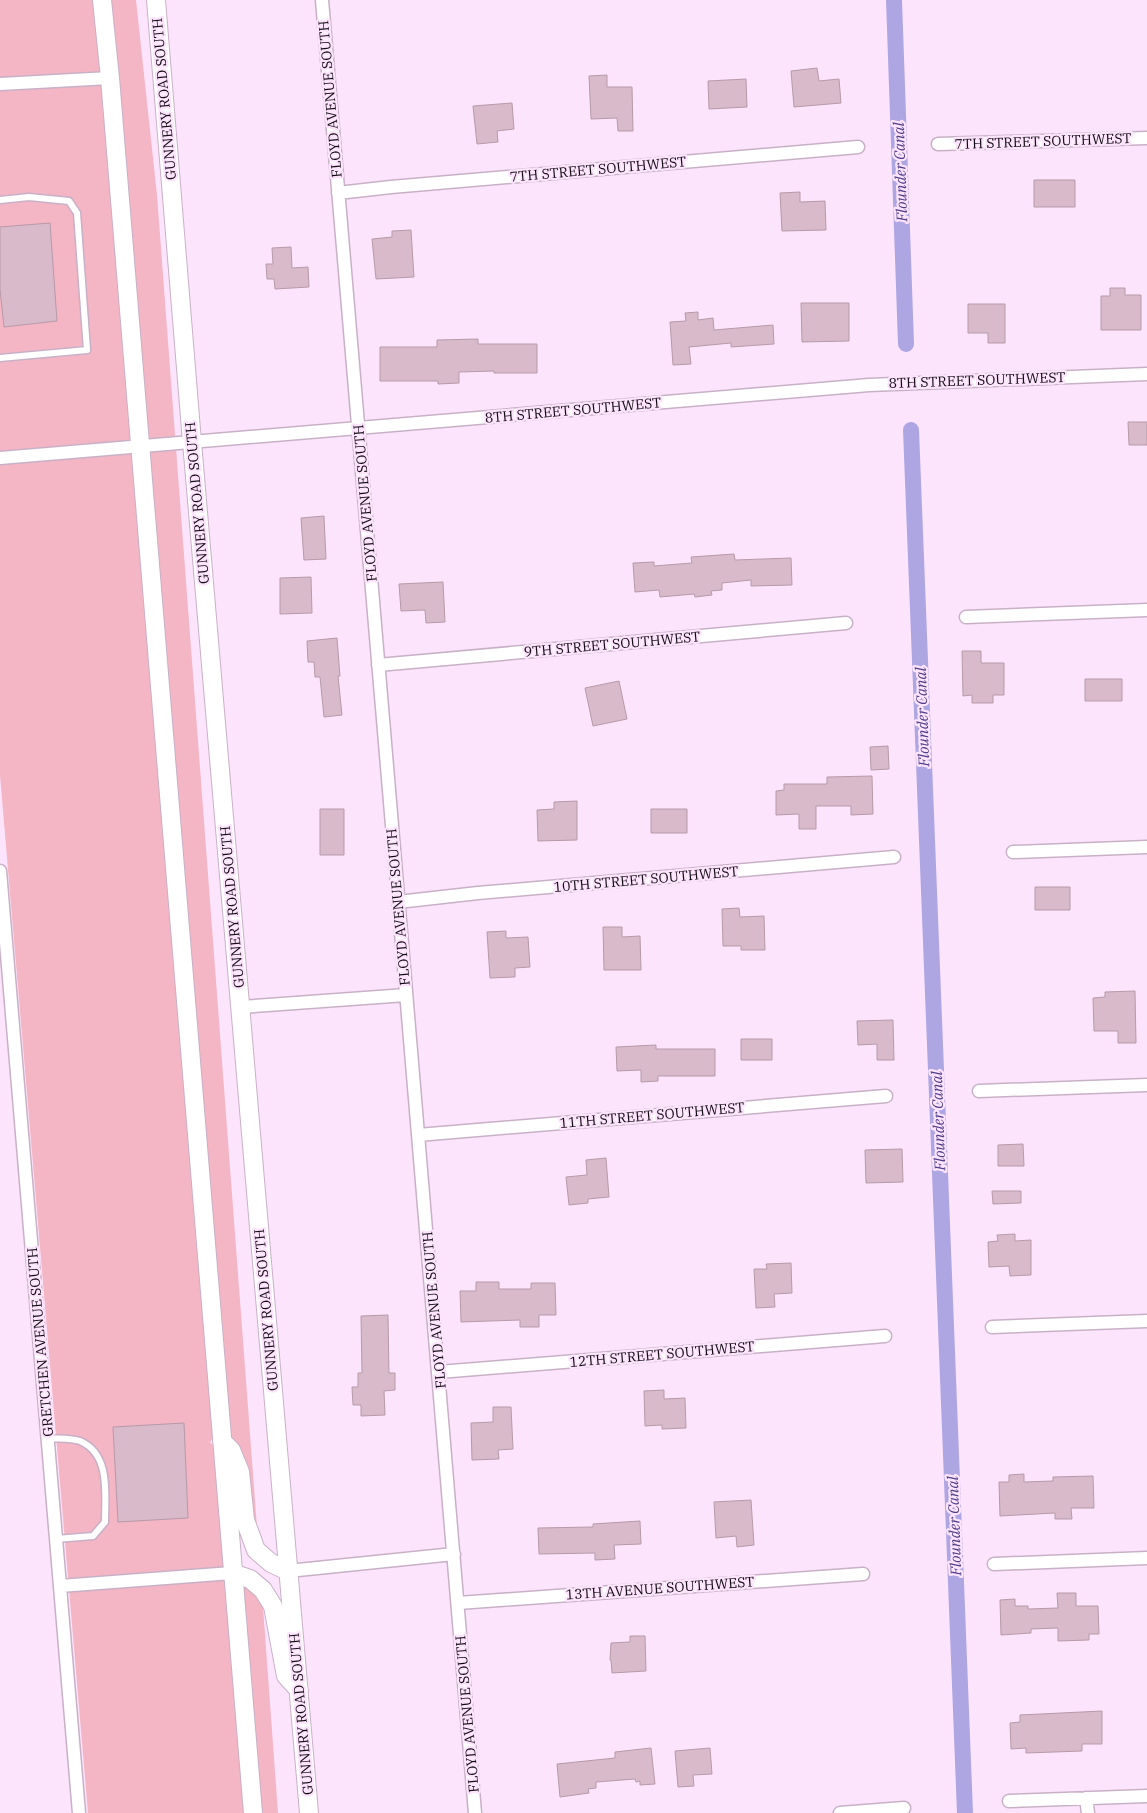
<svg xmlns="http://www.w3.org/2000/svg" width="1147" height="1813" font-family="'IBM Plex Serif',serif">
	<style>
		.green { fill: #f4b5c4 }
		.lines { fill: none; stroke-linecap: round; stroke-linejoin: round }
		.canal { stroke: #aea5e3; stroke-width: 16 }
		.building { fill: #d8baca; stroke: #b79aa9 }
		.lane-casing { stroke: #c8b1c7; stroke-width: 9 }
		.street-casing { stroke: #c8b1c7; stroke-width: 15 }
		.secondary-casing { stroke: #c8b1c7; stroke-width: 20 }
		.lane { stroke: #fff; stroke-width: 6 }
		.street { stroke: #fff; stroke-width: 12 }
		.secondary { stroke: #fff; stroke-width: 18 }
		.labels { text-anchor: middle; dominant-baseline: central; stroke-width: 4.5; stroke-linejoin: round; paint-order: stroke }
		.street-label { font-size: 14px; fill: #120a12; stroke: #fce4fc }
		.water-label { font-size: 15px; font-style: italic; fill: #4e3d88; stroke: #fce4fc }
	</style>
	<rect width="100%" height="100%" fill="#fce4fc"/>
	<path class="green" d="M 0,0 L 93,0 L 101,78 L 213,1438 L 210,1442 L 214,1446 L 224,1572 L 222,1579 L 225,1580 L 245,1813 L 88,1813 L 0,775 Z
		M 110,0 L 136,0 L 157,195 L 257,1527 C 245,1495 257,1465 230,1437 Z
		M 242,1586 C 252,1589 258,1598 263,1607 L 278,1813 L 262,1813 Z"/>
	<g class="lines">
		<path class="canal" d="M 894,0 L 906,344
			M 911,430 L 965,1813"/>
	</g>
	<path class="building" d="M 817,68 L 819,81 L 839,79 L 841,103 L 794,107 L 791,71 Z
		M 607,75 L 607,87 L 632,87 L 633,131 L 618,131 L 617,118 L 591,119 L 589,76 Z
		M 746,79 L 747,107 L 709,109 L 708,81 Z
		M 512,103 L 514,129 L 497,131 L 498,142 L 477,144 L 473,106 Z
		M 1034,180 L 1075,180 L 1075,207 L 1034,207 Z
		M 800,192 L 800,202 L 825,201 L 826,230 L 782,231 L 780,193 Z
		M 50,223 L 57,321 L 4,327 L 0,289 L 0,227 Z
		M 411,230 L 414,277 L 376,279 L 372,239 L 392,237 L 392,231 Z
		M 291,247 L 292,268 L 308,267 L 309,287 L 275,289 L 274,279 L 267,279 L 266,264 L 273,264 L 272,248 Z
		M 1110,288 L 1125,288 L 1125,295 L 1141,295 L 1141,330 L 1101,330 L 1101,296 L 1110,296 Z
		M 801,303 L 849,303 L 849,341 L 802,342 Z
		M 968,304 L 1005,304 L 1005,343 L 988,343 L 988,333 L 968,333 Z
		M 698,312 L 698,320 L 713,318 L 714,330 L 773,325 L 774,344 L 731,347 L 731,343 L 689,347 L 691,364 L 673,365 L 670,322 L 686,321 L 685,313 Z
		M 478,339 L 478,344 L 537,344 L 537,373 L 494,373 L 494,371 L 459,372 L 459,383 L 438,384 L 438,381 L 380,381 L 380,347 L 437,347 L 437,340 Z
		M 1128,422 L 1147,422 L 1147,445 L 1129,445 Z
		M 324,516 L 326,559 L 304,560 L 301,518 Z
		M 734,554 L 735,560 L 791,558 L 792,585 L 751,586 L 751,580 L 722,583 L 722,590 L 711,591 L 712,595 L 695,597 L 694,594 L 660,597 L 659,590 L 635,592 L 633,563 L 654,562 L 654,566 L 692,563 L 691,557 Z
		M 311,577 L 312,613 L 280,614 L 280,578 Z
		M 443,582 L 445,622 L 426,623 L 425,610 L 401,611 L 399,584 Z
		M 337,638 L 340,676 L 338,676 L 342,715 L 324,717 L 320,677 L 315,677 L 314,662 L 308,662 L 307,641 Z
		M 962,651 L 981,651 L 981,663 L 1004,663 L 1004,695 L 993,695 L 993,703 L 972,703 L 972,695 L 963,696 Z
		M 1085,679 L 1122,679 L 1122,701 L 1085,701 Z
		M 619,681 L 627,719 L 593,726 L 585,688 Z
		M 888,746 L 889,769 L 871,770 L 870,747 Z
		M 872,776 L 873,814 L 851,815 L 851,806 L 816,806 L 816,829 L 799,829 L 799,814 L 776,815 L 776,791 L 784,790 L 784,784 L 827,784 L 827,777 Z
		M 577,801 L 577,840 L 538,841 L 537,810 L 554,809 L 554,802 Z
		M 320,809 L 344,809 L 344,855 L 320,855 Z
		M 651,809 L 687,809 L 687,833 L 651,833 Z
		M 1035,887 L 1070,887 L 1070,910 L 1035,910 Z
		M 739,908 L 740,917 L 764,916 L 765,950 L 741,950 L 741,946 L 723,946 L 722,909 Z
		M 603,927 L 622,927 L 622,937 L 640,936 L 641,970 L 604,970 Z
		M 506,931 L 506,938 L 528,937 L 530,967 L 515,968 L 515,977 L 490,978 L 487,932 Z
		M 1135,991 L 1136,1043 L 1118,1043 L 1118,1031 L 1094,1031 L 1093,998 L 1105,997 L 1105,992 Z
		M 893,1020 L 894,1060 L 877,1060 L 877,1044 L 858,1045 L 857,1021 Z
		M 741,1039 L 772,1039 L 772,1060 L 741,1060 Z
		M 656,1045 L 656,1049 L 715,1049 L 715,1076 L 658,1076 L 658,1081 L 641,1082 L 641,1070 L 617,1071 L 616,1047 Z
		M 1023,1144 L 1024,1166 L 998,1166 L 998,1145 Z
		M 902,1149 L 903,1182 L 866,1183 L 865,1150 Z
		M 606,1158 L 609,1197 L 588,1199 L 588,1203 L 569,1205 L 566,1177 L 587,1175 L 586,1160 Z
		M 992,1191 L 1021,1191 L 1021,1203 L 993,1204 Z
		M 1015,1234 L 1015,1241 L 1031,1240 L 1031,1275 L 1010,1276 L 1009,1266 L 989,1267 L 988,1242 L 998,1241 L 997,1235 Z
		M 791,1263 L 792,1293 L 774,1294 L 775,1307 L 756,1308 L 754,1269 L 767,1269 L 766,1264 Z
		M 476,1282 L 499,1282 L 499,1289 L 531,1289 L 531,1283 L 555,1283 L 556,1315 L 539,1315 L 539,1327 L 520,1327 L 520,1320 L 461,1322 L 460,1291 L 476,1291 Z
		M 388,1315 L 389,1373 L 395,1373 L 395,1390 L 384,1391 L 385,1415 L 361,1416 L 361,1405 L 353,1405 L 352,1387 L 358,1387 L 358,1373 L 362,1373 L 361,1316 Z
		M 664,1390 L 664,1399 L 685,1398 L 686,1428 L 662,1429 L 662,1425 L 645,1426 L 644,1391 Z
		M 493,1407 L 511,1407 L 513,1449 L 498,1450 L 499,1459 L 472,1460 L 471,1423 L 493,1422 Z
		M 184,1423 L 188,1518 L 118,1522 L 113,1427 Z
		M 1024,1474 L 1024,1482 L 1053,1481 L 1053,1477 L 1093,1476 L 1094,1508 L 1071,1508 L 1072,1519 L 1055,1519 L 1055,1513 L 1000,1516 L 999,1482 L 1009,1482 L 1009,1475 Z
		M 751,1500 L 754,1545 L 737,1547 L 736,1536 L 716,1538 L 714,1502 Z
		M 640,1521 L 641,1544 L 614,1545 L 615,1559 L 595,1560 L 595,1553 L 539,1554 L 538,1528 L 593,1527 L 593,1524 Z
		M 1057,1593 L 1076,1593 L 1076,1606 L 1098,1606 L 1099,1634 L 1089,1634 L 1089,1640 L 1058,1641 L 1058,1628 L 1031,1629 L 1031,1633 L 1001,1635 L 1000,1600 L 1015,1599 L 1015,1606 L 1028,1606 L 1028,1609 L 1058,1608 Z
		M 630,1636 L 645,1636 L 646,1671 L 612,1673 L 611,1660 L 610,1660 L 611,1643 L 630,1642 Z
		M 1102,1711 L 1102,1744 L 1082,1744 L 1082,1751 L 1026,1753 L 1026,1748 L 1011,1749 L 1010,1723 L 1020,1722 L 1020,1715 Z
		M 651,1748 L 655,1784 L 640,1785 L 640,1781 L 636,1782 L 635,1779 L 596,1782 L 596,1788 L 588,1789 L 589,1793 L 560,1797 L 557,1764 L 615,1758 L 615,1752 Z
		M 710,1748 L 712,1774 L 693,1775 L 694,1786 L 678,1787 L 675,1751 Z"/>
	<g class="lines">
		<defs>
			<path id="lane" d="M 0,200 L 29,197 L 69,201 L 77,213 L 87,350 L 0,358
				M 48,1438 C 57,1439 71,1438 80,1441 C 111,1454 105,1495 105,1522 L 93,1536 L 56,1539"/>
			<path id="street" d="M 322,0 C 373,604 425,1209 475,1813
				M 0,84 L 110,78
				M 938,144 L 1147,138
				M 338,193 L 391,187 L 858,147
				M 0,458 L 869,385 L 1147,374
				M 966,617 L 1147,610
				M 378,665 L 846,623
				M 1013,852 L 1147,847
				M 0,871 L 79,1813
				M 398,902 L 478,893 L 894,857
				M 241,1007 L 406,995
				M 979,1091 L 1147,1085
				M 418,1135 L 886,1096
				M 992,1327 L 1147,1321
				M 439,1372 L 885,1336
				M 994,1564 L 1147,1558
				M 288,1571 L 454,1554
				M 60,1586 L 232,1573
				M 458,1603 L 863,1574
				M 1086,1798 L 1088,1813
				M 1009,1801 L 1147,1796
				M 840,1813 L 904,1808"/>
			<path id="secondary" d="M 102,0 L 110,78 L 137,407 L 253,1813
				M 156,0 L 192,442 L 309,1813
				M 222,1441 L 231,1450 L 240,1472 L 245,1520 L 256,1550 L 271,1563 L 288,1571
				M 232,1573 L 250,1579 L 263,1590 L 273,1606 L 286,1676 L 299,1690"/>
		</defs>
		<use href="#lane" class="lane-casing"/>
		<use href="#street" class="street-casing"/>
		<use href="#secondary" class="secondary-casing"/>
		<use href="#lane" class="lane"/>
		<use href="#street" class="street"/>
		<use href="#secondary" class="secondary"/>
	</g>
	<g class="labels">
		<g class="street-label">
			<text transform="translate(164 99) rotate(-95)">GUNNERY ROAD SOUTH</text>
			<text transform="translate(330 99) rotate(-95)">FLOYD AVENUE SOUTH</text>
			<text transform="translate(1043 141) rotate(-2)">7TH STREET SOUTHWEST</text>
			<text transform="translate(598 169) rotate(-5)">7TH STREET SOUTHWEST</text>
			<text transform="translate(977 380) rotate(-2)">8TH STREET SOUTHWEST</text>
			<text transform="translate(573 410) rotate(-5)">8TH STREET SOUTHWEST</text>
			<text transform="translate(197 503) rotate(-95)">GUNNERY ROAD SOUTH</text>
			<text transform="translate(365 503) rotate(-95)">FLOYD AVENUE SOUTH</text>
			<text transform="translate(612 644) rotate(-5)">9TH STREET SOUTHWEST</text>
			<text transform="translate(646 879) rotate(-5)">10TH STREET SOUTHWEST</text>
			<text transform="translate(232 907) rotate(-95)">GUNNERY ROAD SOUTH</text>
			<text transform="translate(398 907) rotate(-95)">FLOYD AVENUE SOUTH</text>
			<text transform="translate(652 1115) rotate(-5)">11TH STREET SOUTHWEST</text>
			<text transform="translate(266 1310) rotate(-95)">GUNNERY ROAD SOUTH</text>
			<text transform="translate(434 1310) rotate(-95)">FLOYD AVENUE SOUTH</text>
			<text transform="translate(40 1342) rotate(-95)">GRETCHEN AVENUE SOUTH</text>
			<text transform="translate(662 1354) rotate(-5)">12TH STREET SOUTHWEST</text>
			<text transform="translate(660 1588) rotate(-4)">13TH AVENUE SOUTHWEST</text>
			<text transform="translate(301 1714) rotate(-95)">GUNNERY ROAD SOUTH</text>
			<text transform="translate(467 1714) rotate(-95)">FLOYD AVENUE SOUTH</text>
		</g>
		<g class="water-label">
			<text transform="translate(900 172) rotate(-92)">Flounder Canal</text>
			<text transform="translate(922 717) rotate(-92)">Flounder Canal</text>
			<text transform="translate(938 1121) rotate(-92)">Flounder Canal</text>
			<text transform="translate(954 1526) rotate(-92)">Flounder Canal</text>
		</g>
	</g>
</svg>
